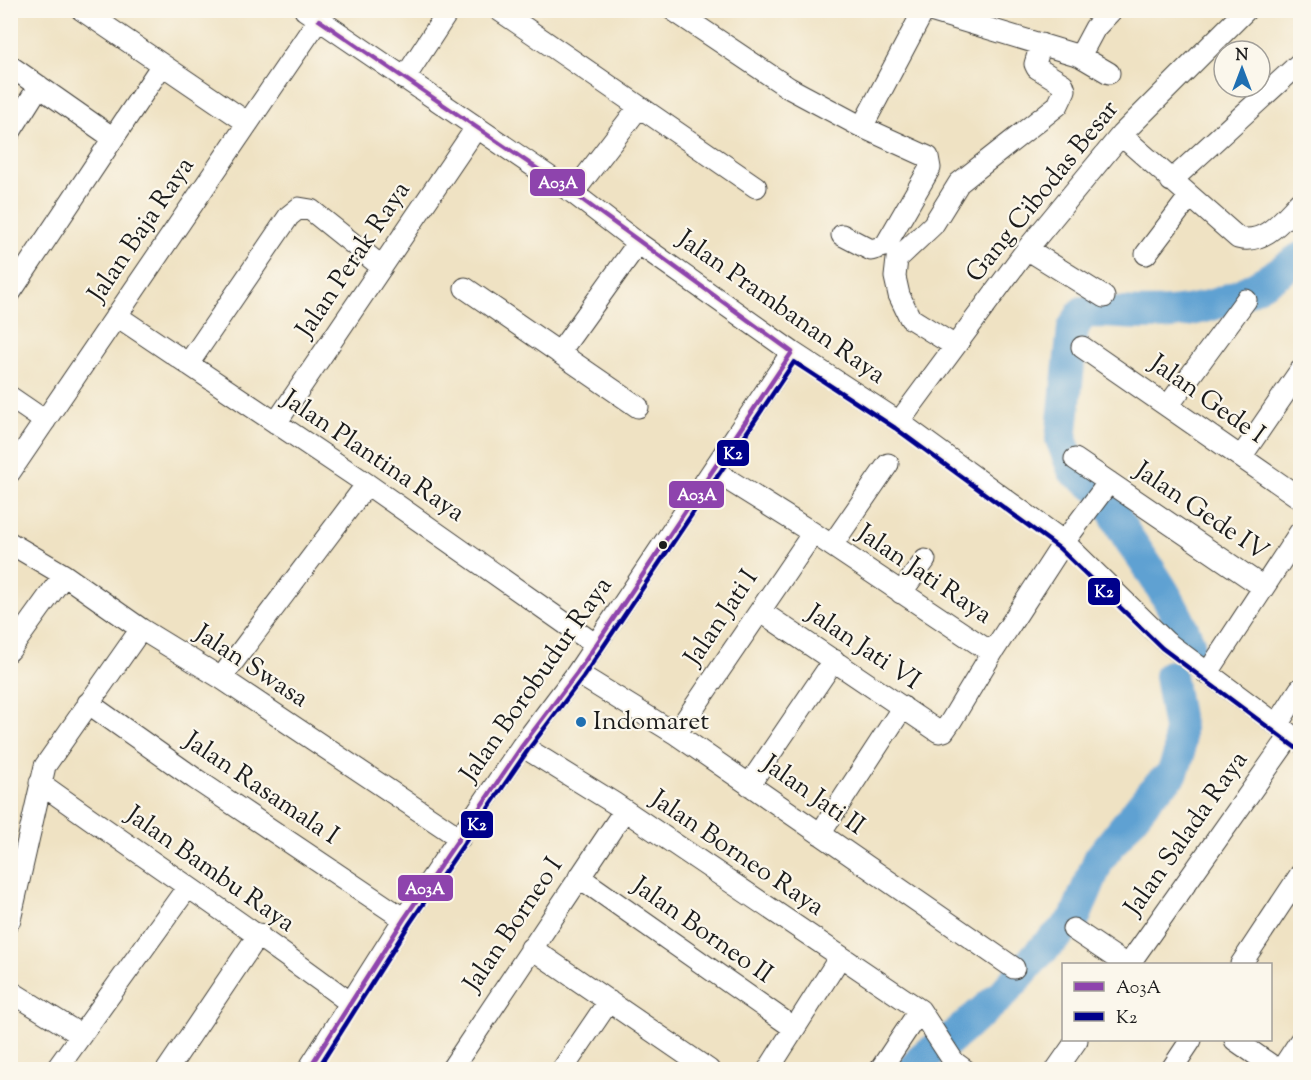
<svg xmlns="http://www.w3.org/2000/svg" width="1311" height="1080" font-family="'Sorts Mill Goudy',serif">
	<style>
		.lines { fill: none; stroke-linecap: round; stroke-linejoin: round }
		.river { stroke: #5ea1d2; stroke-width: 32 }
		.minor-casing { stroke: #3c3a35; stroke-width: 23 }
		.minor { stroke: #fff; stroke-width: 21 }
		.bus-1-casing { stroke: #fbf7ec; stroke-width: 9 }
		.bus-2-casing { stroke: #fbf7ec; stroke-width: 9 }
		.bus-1 { stroke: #8e44ad; stroke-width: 4.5 }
		.bus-2 { stroke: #00008b; stroke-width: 4.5 }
		.bus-dot { fill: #1c1c1c; stroke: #fbf7ec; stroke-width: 2 }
		.poi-dot { fill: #1f6fb2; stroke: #fbf7ec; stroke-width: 2 }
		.labels { text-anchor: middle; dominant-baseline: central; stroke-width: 4.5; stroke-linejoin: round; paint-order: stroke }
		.street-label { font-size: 26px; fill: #1c1c1c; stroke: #fbf7ec }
		.poi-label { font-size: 26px; fill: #1c1c1c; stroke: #fbf7ec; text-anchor: start }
		.line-badge { stroke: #fbf7ec; stroke-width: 2 }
		.badge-label { font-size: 16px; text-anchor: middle; font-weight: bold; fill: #fff }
	</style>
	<rect width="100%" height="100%" fill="#fbf7ec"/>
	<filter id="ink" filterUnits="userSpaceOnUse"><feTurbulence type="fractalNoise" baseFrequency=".0167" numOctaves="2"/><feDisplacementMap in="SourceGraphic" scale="12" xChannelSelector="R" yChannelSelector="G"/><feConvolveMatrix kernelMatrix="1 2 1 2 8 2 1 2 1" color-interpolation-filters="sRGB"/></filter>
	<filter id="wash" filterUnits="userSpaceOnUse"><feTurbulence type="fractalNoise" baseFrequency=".008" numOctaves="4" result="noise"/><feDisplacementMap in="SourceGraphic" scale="24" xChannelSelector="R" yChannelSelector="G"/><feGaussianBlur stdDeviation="1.35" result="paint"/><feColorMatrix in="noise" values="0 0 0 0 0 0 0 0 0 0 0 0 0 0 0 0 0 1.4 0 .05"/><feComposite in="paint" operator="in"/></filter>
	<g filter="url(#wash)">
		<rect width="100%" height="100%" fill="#efe2c3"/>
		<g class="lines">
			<path class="river" d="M 1093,485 L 1073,470 L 1061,439 L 1073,328 L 1083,312 C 1113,311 1142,316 1171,313 C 1221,309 1261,286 1300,258
				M 1103,495 C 1114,509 1119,525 1129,539 C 1152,573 1174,604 1189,643
				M 913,1070 L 923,1057 L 948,1041 L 1002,995 L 1036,956 L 1074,920 L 1099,859 L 1152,792 L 1172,774 L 1179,755 L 1179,729 L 1170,676"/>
		</g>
	</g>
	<g filter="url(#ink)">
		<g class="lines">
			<defs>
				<path id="minor" d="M 82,10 L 248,123
					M 305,10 L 573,193 L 638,243 L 792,352 L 899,422 L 1064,542 L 1166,642 L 1300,742
					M 499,10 L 756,187
					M 673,10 L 789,88 L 862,127 L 928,157 L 930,168 L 885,246 L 871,250 L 842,235
					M 927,10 L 1080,56 L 1109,73
					M 1080,56 L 1095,28 L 1112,10
					M 10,66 L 113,138
					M 404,79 L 449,10
					M 862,127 L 924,10
					M 10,132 L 39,86
					M 1121,135 L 1238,238 C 1265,245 1283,219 1300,202
					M 1171,181 L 1300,63
					M 573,193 L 639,107
					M 1027,249 L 1104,297
					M 1146,254 L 1190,196
					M 465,288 L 638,407
					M 10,293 L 162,65
					M 117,316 L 367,484 L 596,645
					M 955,346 L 910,318 L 899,295 L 895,277 L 897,259 L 933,225 L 959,183 L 1058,105 L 1065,90 L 1063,84 L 1037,68 L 1035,64 L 1041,44
					M 1082,347 L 1300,498
					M 559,353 L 638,243
					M 188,364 L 289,216 L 299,208 L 311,210 L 382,267
					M 10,397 L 45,421
					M 1168,406 L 1246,300
					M 899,422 L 1027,249 L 1121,135 L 1246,10
					M 276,423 L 476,128
					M 1241,457 L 1300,371
					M 1075,459 L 1263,587
					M 714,471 L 813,533 L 992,653 L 1064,542 L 1109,482
					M 10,472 L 325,10
					M 10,543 L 64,575 L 141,629 L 221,678 L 460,838
					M 832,545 L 888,464
					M 901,593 L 925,560
					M 760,611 L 939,732 L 944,731 L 951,721 L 992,653
					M 10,650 L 64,575
					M 577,673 L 676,734 L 1014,968
					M 1207,674 L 1300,532
					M 221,678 L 367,484
					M 88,703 L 194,778 L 404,919
					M 1277,725 L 1300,689
					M 676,734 L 813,533
					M 522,746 L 614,803 L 920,1010 L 954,1062 L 965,1070
					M 40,783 C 143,857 248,926 349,1002
					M 749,785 L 834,660
					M 820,834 L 903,707
					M 579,877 L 794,1028
					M 10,920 L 45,766 L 141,629
					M 1073,929 L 1125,964
					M 531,948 L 709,1070
					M 1129,964 L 1290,736
					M 1241,964 L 1300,875
					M 10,991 L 81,1035
					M 1235,1040 L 1278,1070
					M 56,1070 L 187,888
					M 167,1070 L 259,934
					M 308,1070 L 404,919 L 522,746 L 577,673 L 792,352
					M 451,1070 L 624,811
					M 562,1070 L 609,1001
					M 768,1070 L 840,957
					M 880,1070 L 920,1010
					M 1056,1070 L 1077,1040
					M 1171,1070 L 1191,1040
					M 1281,1070 L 1300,1041"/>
			</defs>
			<use href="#minor" class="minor-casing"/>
			<use href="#minor" class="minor"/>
			<defs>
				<path id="bus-1" d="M 319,20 L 573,193 L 792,352
					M 308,1070 L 404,919 L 522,746 L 577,673 L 792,352"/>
				<path id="bus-2" d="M 317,1070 L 410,923 L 528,750 L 583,677 L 794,362 L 895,428 L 1059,548 L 1162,648 L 1296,748"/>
			</defs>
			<use href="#bus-1" class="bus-1-casing"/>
			<use href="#bus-2" class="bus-2-casing"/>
			<use href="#bus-1" class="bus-1"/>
			<use href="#bus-2" class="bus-2"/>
		</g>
	</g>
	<circle class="bus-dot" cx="663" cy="545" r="5"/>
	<circle class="poi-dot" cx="581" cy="722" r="6"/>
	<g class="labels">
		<g class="street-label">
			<text transform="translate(1043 192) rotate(-51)">Gang Cibodas Besar</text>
			<text transform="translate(142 230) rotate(-56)">Jalan Baja Raya</text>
			<text transform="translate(354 260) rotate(-56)">Jalan Perak Raya</text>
			<text transform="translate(781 308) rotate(35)">Jalan Prambanan Raya</text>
			<text transform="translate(1207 400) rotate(35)">Jalan Gede I</text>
			<text transform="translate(373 457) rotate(34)">Jalan Plantina Raya</text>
			<text transform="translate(1201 512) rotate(34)">Jalan Gede IV</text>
			<text transform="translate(924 575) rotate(34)">Jalan Jati Raya</text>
			<text transform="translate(722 618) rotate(-56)">Jalan Jati I</text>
			<text transform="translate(863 648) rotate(34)">Jalan Jati VI</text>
			<text transform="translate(251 667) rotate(33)">Jalan Swasa</text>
			<text transform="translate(537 680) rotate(-55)">Jalan Borobudur Raya</text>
			<text transform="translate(261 789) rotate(34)">Jalan Rasamala I</text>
			<text transform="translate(813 796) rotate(35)">Jalan Jati II</text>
			<text transform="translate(1187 834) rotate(-55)">Jalan Salada Raya</text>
			<text transform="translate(737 854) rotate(34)">Jalan Borneo Raya</text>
			<text transform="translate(210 870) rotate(35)">Jalan Bambu Raya</text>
			<text transform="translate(514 925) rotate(-56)">Jalan Borneo I</text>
			<text transform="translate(702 931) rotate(35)">Jalan Borneo II</text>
		</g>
		<g class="poi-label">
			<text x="593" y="722">Indomaret</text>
		</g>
	</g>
	<g class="line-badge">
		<rect x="529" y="168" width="57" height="29" rx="6" fill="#8e44ad"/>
		<rect x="716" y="439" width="34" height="28" rx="6" fill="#00008b"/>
		<rect x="668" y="480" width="57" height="29" rx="6" fill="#8e44ad"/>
		<rect x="1087" y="577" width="34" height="29" rx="6" fill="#00008b"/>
		<rect x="460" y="810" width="34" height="29" rx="6" fill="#00008b"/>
		<rect x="397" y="874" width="57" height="28" rx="6" fill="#8e44ad"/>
	</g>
	<g class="badge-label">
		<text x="558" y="188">A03A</text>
		<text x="733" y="459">K2</text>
		<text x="697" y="500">A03A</text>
		<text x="1104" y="597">K2</text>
		<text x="477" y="830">K2</text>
		<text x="425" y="894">A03A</text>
	</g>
	<rect width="1311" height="1080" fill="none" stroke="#fbf7ec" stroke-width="36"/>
	<rect x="1062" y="963" width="210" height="78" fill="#fbf7ec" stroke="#a29f99" stroke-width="1.5"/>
	<rect x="1074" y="982" width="30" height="9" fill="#8e44ad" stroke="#a29f99" stroke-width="1.5"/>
	<text x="1116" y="993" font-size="18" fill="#1c1c1c">A03A</text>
	<rect x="1074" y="1012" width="30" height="9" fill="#00008b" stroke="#a29f99" stroke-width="1.5"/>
	<text x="1116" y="1023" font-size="18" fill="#1c1c1c">K2</text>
	<g transform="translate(1242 69)"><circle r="28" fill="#fbf7ec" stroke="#a29f99" stroke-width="1.5"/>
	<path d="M0-4.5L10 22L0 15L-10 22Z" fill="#1f6fb2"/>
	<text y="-9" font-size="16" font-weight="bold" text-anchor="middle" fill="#1c1c1c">N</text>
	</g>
</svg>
